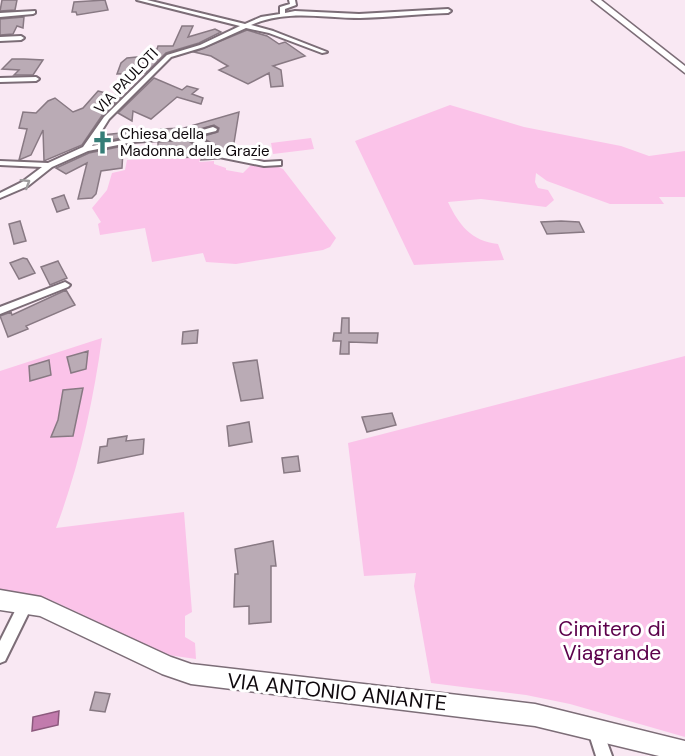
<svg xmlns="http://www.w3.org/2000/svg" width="685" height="756" font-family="'DM Sans',sans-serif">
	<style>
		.green { fill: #fbc3e9 }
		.water { fill: #c27bad; stroke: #8c597d; stroke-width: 1.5 }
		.building { fill: #baabb5; stroke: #887983; stroke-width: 1.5 }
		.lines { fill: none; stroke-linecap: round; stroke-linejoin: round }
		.street-casing { stroke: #7c6d77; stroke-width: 4 }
		.secondary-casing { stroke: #7c6d77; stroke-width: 3 }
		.street { fill: #fff; fill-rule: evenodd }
		.secondary { fill: #fff; fill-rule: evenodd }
		.oneway { stroke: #9f9d9e }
		.labels { text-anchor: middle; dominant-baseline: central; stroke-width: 6; stroke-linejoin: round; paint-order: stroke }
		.far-street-label { font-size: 15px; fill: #0f090d; stroke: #fff }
		.far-poi-label { font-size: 15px; fill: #0f090d; stroke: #fff; text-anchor: start }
		.near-park-label { font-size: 21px; fill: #5c014b; stroke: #fff }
		.near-street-label { font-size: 21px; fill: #0f090d; stroke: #fff }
	</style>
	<rect width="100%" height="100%" fill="#f9e8f3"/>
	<path class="green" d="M 450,105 L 524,127 L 621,146 L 649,156 L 685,151 L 685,197 L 659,197 L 664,204 L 610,204 L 547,181 L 536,173 L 535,182 L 538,188 L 548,190 L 554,200 L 546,207 L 481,199 L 448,202 C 459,225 471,241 498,244 L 504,260 L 414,265 L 355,141 Z
		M 311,138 L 314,149 L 273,154 L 271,143 Z
		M 202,157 L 199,162 L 214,161 L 214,164 L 226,168 L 226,170 L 243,173 L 251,165 L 276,166 L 283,169 L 336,238 L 330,247 L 323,250 L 236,264 L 206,262 L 203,253 L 152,262 L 145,228 L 100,235 L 98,224 L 101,222 L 92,208 L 107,190 L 112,173 L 125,170 L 127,160 Z
		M 102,338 C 93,403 79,467 56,528 L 184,512 L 192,612 L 185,616 L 185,637 L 195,643 L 196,659 L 168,655 L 53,601 L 0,591 L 0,371 Z
		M 685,356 L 685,737 L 570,704 L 526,695 L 431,683 L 414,586 L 416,573 L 364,576 L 348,443 Z"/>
	<path class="water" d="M 59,711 L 58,725 L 32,731 L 33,717 Z"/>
	<path class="building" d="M 2,0 L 17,0 L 15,10 L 0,11 Z
		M 105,0 L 108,10 L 77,15 L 76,12 L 72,12 L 74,2 Z
		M 24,17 L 23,28 L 17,26 L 13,34 L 0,35 L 0,19 Z
		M 182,26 L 193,26 L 188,37 L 215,29 L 221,32 L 199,43 L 166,53 L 146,73 L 117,74 L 121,63 L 127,58 L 147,56 L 146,51 L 157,49 L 158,46 L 173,46 Z
		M 247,30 L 267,36 L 279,44 L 285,42 L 305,56 L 273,66 L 281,70 L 283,86 L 271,87 L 269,73 L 248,84 L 219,70 L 228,66 L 211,56 L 194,52 Z
		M 12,59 L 24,59 L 43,60 L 33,75 L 14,75 L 19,70 L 2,69 Z
		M 154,78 L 182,90 L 187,86 L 198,89 L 192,94 L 203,98 L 201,104 L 177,97 L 151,119 L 133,111 L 132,121 L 118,113 Z
		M 98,91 L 121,97 L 103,114 L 82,145 L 44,161 L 43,130 L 31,155 L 19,160 L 27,129 L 19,128 L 23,112 L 36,113 L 48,101 L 55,98 L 73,112 L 83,108 Z
		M 239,112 L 233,149 L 248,149 L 247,152 L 252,154 L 250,157 L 225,151 L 201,137 L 218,132 L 219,128 L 214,125 L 189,132 L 161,134 L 161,129 L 184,128 Z
		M 130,132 L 130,136 L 97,143 L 102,135 Z
		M 187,140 L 218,159 L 201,160 L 202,157 L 161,158 L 165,150 L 158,151 L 158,142 Z
		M 128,145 L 128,150 L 123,150 L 122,168 L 101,171 L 96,194 L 92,198 L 78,199 L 87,163 L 66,174 L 56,168 L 89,153 Z
		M 64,195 L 69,208 L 57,212 L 52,199 Z
		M 20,221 L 26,241 L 14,244 L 9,224 Z
		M 561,221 L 579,222 L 584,232 L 547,234 L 541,222 Z
		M 23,258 L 27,259 L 35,273 L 19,279 L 10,263 Z
		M 58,261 L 67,278 L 50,285 L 41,267 Z
		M 66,290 L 75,305 L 26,326 L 28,329 L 8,337 L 0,316 L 11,312 L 12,315 Z
		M 342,318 L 349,318 L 349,333 L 378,333 L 377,343 L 349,342 L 349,354 L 340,354 L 341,341 L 333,341 L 334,333 L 341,333 Z
		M 198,330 L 197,343 L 182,344 L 183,332 Z
		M 88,351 L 86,369 L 71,373 L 67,357 Z
		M 49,360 L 51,375 L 30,381 L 29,366 Z
		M 257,360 L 263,398 L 241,401 L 233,363 Z
		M 83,388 L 73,436 L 51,437 L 58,420 L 63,390 Z
		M 392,413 L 396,425 L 367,432 L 362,417 Z
		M 249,422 L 252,442 L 229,446 L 227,426 Z
		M 127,436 L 126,441 L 144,439 L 143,454 L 98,463 L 100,447 L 107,446 L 108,439 Z
		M 298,456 L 300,471 L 284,473 L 282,458 Z
		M 273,541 L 276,566 L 271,566 L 271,622 L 249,624 L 249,606 L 234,607 L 235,574 L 238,574 L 235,549 Z
		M 95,692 L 110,694 L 105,712 L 90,710 Z"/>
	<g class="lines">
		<defs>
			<path id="street" d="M 137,0 L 147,0 L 245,24 L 261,17 L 280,14 L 280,7 L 290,4 L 289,0 L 295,0 L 296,5 L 285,9 L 285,13 L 295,11 L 359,14 L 448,9 L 451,11 L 448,13 C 419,14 390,17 360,18 C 323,18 287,9 251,25 L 273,31 L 327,52 L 322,53 L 269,33 L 246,28 L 204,47 L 171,57 L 109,119 L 92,146 L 133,138 L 189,134 L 213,127 L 217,129 L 216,131 L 195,136 L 224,153 L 264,162 L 281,161 L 281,165 L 264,166 L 219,157 L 188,138 L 133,142 L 88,151 L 52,167 L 28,186 L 0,198 L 0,193 L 22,182 L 42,167 L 0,165 L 0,161 L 48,163 L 83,147 L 104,117 L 167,55 L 200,45 L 240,26 Z
				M 35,11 L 35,13 L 33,14 L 0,17 L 0,13 Z
				M 0,37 L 21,36 L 24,38 L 21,40 L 0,41 Z
				M 0,78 L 36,77 L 39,79 L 36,81 L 0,82 Z
				M 65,282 L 70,285 L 68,287 L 0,314 L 0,307 Z
				M 26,597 L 31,599 L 33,604 L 5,661 L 0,663 L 0,641 L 21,599 Z
				M 595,720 L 600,723 L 612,756 L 596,756 L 587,728 L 590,723 Z"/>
			<path id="secondary" d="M 592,0 L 601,0 L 685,66 L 685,73 Z
				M 0,590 L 41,597 L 171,657 L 191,664 L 535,704 L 685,741 L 685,756 L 659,756 L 535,726 L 191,684 L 162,674 L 40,616 L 0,610 Z"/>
		</defs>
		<use href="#street" class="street-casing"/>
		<use href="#secondary" class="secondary-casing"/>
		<use href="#street" class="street"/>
		<use href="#secondary" class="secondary"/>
	</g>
	<defs><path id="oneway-chevron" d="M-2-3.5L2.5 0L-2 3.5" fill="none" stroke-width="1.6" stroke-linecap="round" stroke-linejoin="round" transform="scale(1.5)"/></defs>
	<use class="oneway" href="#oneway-chevron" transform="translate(26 183) rotate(-32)"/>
	<defs>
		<symbol id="church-bare" viewBox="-9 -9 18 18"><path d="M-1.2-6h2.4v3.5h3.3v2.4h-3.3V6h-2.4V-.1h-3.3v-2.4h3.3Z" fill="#357d77" stroke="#fff" stroke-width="2.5" paint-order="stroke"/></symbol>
	</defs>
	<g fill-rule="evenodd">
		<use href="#church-bare" x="86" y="126" width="33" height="33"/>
	</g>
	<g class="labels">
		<g class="far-street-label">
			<text transform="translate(126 81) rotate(-46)">VIA PAULOTI</text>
		</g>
		<g class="far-poi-label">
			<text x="120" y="134">Chiesa della<tspan x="120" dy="17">Madonna delle Grazie</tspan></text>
		</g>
		<g class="near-park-label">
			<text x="612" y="629">Cimitero di<tspan x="612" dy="24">Viagrande</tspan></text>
		</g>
		<g class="near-street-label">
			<text transform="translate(337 692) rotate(6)">VIA ANTONIO ANIANTE</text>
		</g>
	</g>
</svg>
